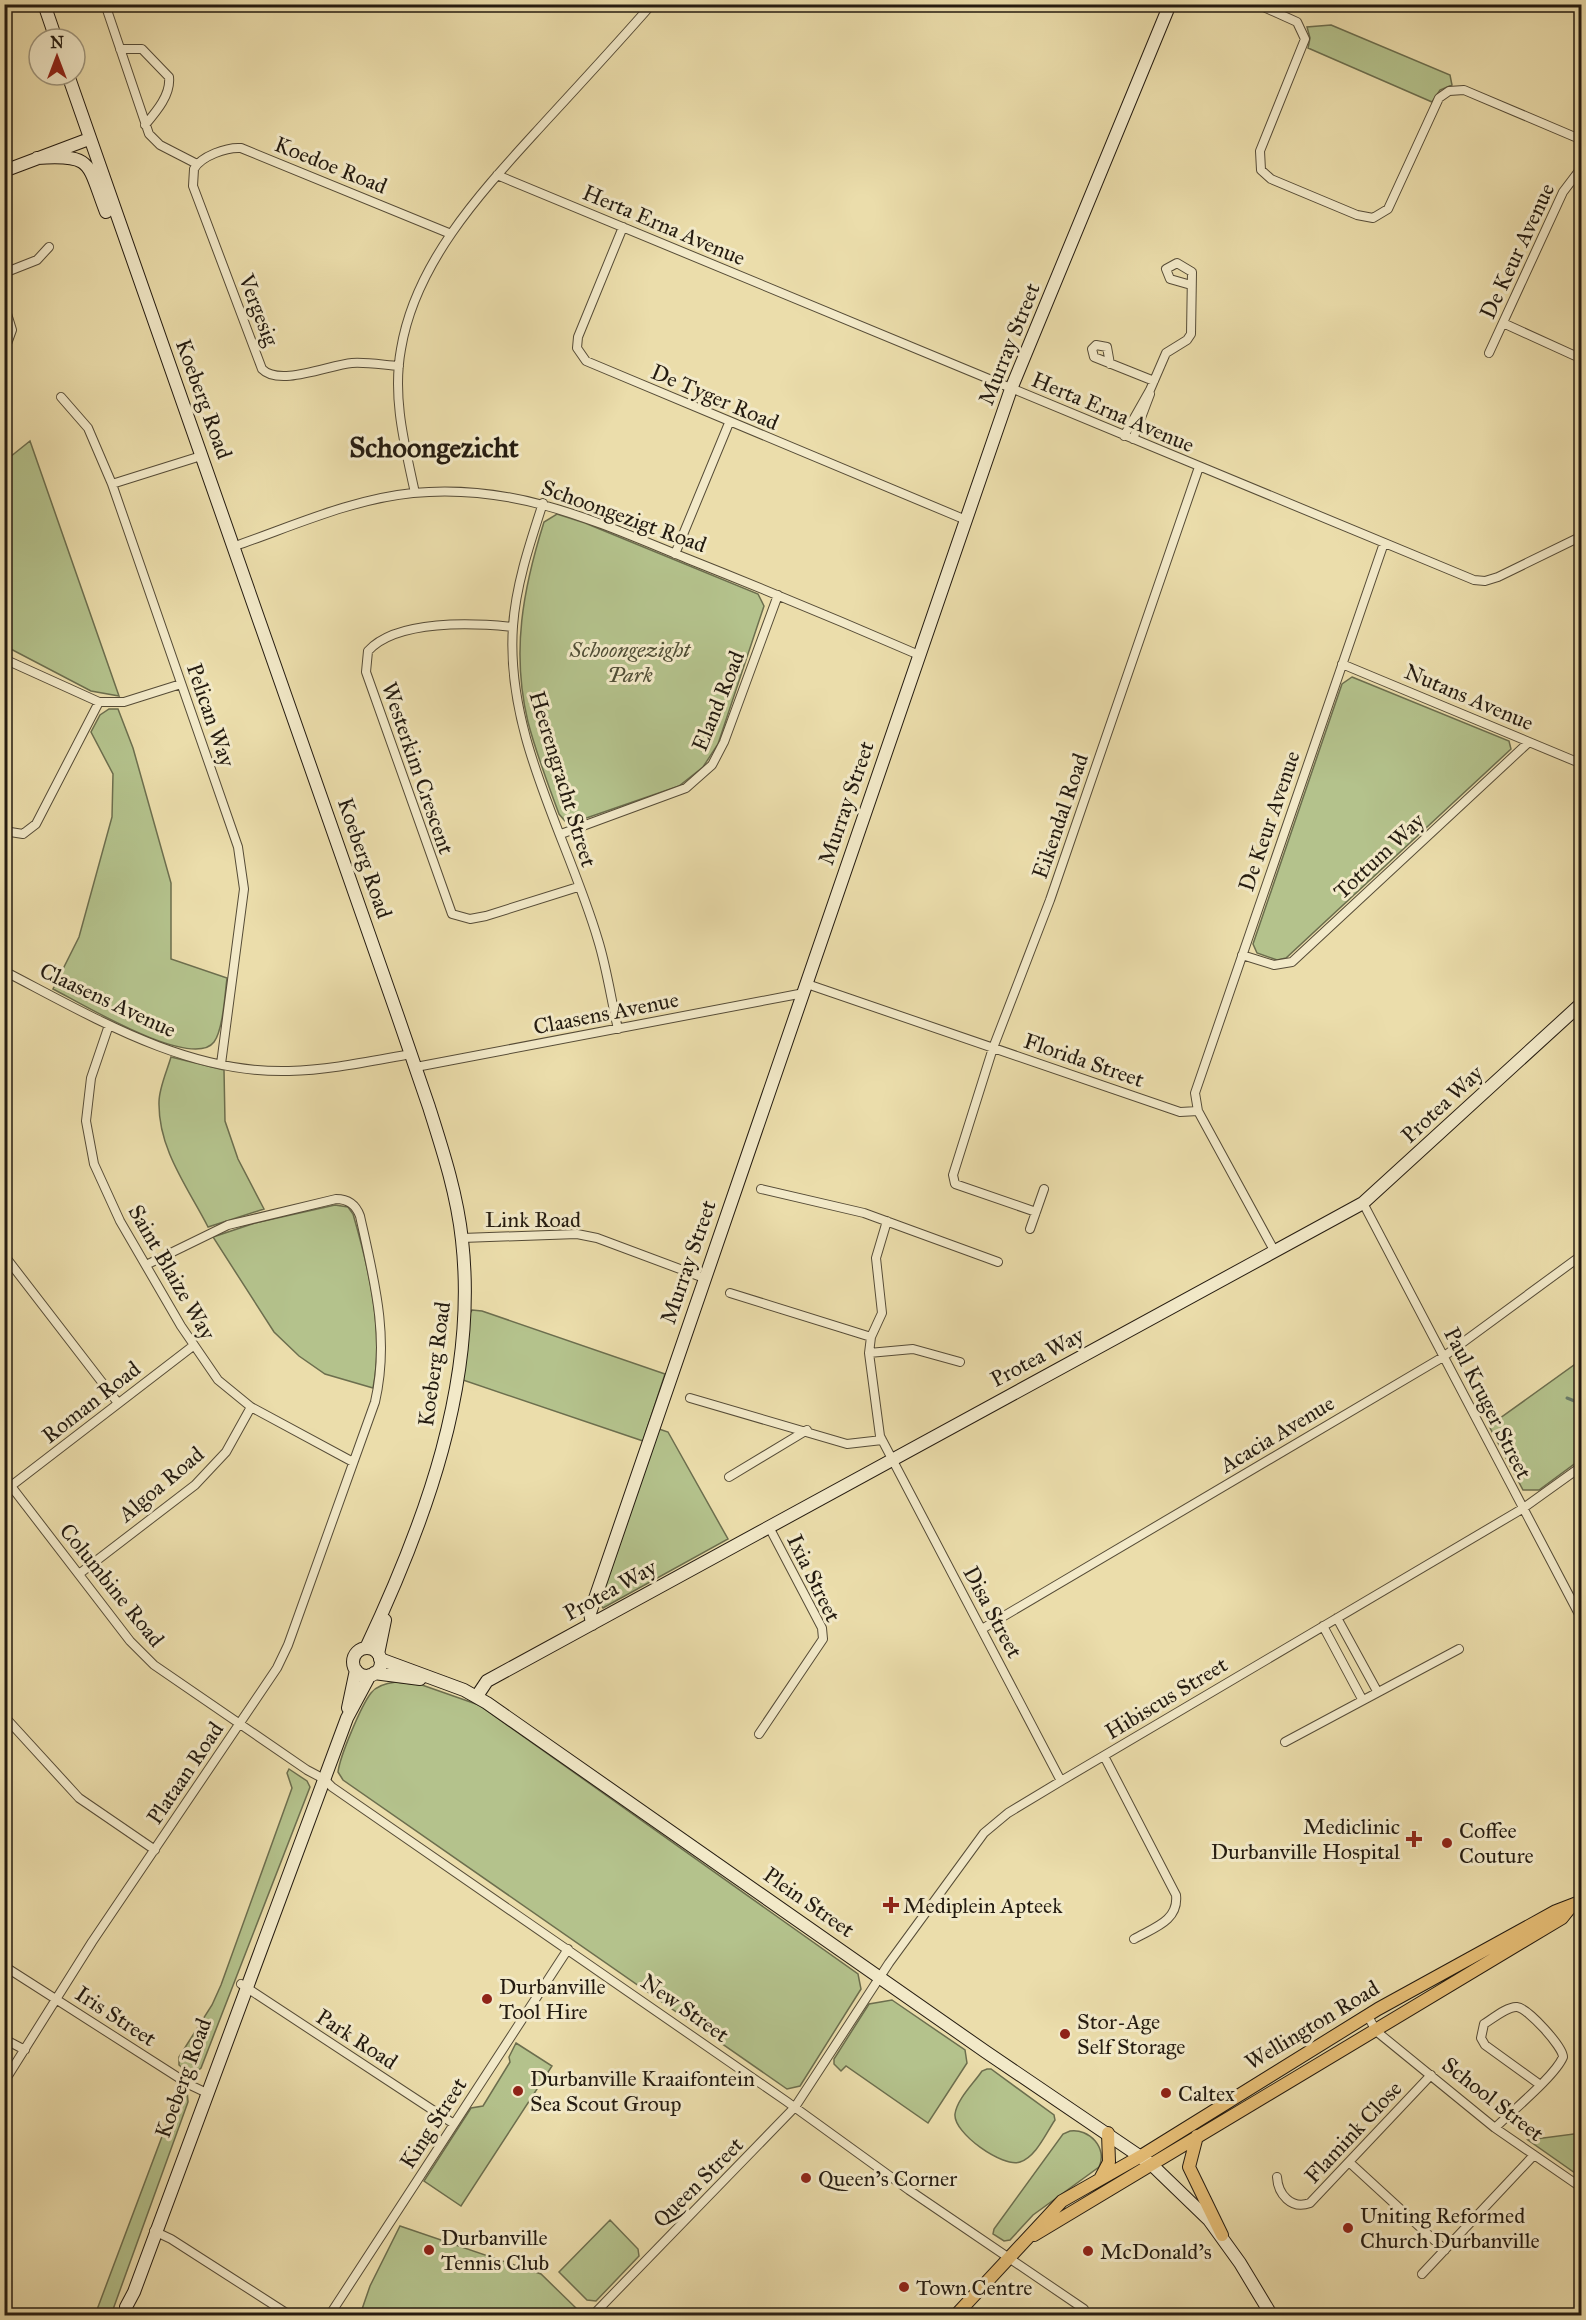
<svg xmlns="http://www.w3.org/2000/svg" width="1586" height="2320" font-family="'IM FELL Great Primer',serif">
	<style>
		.green { fill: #b4c28c; stroke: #6c6e4e; stroke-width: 1.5 }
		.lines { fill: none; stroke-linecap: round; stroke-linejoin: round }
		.stream { stroke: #6a7c6b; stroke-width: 3 }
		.street-casing { stroke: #564c37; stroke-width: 10 }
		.secondary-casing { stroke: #241b10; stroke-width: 14 }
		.primary-casing { stroke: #241b10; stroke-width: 14 }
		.street { stroke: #f2e9c8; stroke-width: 8 }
		.secondary { stroke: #f2e9c8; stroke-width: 12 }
		.primary { stroke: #e6be76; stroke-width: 12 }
		.poi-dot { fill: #8f2418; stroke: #f2e9c8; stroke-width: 2 }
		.labels { text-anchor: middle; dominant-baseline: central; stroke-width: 6; stroke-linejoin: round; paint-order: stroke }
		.street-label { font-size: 22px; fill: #241b10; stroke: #f2e9c8 }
		.park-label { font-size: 22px; font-style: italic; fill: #4f4d35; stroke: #f2e9c8 }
		.poi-label { font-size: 22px; fill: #241b10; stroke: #f2e9c8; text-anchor: start }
		.district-label { font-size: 28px; font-weight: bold; fill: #241b10; stroke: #f2e9c8 }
	</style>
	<rect width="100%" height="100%" fill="#ebddab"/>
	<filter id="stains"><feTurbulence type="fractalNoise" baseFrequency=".00333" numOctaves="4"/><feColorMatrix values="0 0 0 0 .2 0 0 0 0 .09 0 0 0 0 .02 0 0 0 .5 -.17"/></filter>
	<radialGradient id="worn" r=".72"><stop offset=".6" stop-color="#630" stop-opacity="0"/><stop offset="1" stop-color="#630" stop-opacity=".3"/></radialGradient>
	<path class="green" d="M 1331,25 L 1450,75 L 1452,85 L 1440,90 L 1432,102 L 1308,48 L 1310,38 L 1307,27 Z
		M 30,441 L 119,696 L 91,691 L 5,646 L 5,461 Z
		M 557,514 L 585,523 L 758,594 L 764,606 L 718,744 L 703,767 L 679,786 L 572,823 L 565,821 L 559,814 C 548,784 536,753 528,722 C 511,652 523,589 544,522 Z
		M 1352,677 L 1509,741 L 1511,749 L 1286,958 L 1277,960 L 1257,953 L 1253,944 L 1342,684 Z
		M 109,709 L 118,709 L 133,748 L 171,883 L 171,959 L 227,978 C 225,994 223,1030 214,1042 C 192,1071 79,1002 53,989 L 79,937 L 112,817 L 113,774 L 91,732 L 100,715 Z
		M 171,1057 L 224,1070 L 225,1121 L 238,1159 L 264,1209 L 208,1227 C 188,1188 158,1149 159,1102 C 159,1088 167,1071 171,1057 Z
		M 335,1205 L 348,1207 L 353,1214 C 369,1269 384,1331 373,1388 L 325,1374 L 299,1356 L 274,1332 L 213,1237 L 255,1223 Z
		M 472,1310 L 482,1311 L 665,1374 L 643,1441 L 463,1380 L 470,1313 Z
		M 1581,1360 L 1581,1459 L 1539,1490 L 1523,1490 L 1489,1426 Z
		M 659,1429 L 668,1432 L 728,1539 L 603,1608 L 601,1605 L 603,1593 Z
		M 396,1682 L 422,1685 L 479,1705 L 858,1974 L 861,1989 L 800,2086 L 787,2089 L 343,1780 L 338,1772 C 340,1756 361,1706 371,1693 C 377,1685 387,1683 396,1682 Z
		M 289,1769 L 307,1781 L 310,1787 L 201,2068 L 195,2073 L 188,2073 L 179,2065 L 179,2057 L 212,2005 L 221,1985 L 292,1788 L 287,1773 Z
		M 892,2000 L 965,2050 L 967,2063 L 928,2123 L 846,2066 L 841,2071 L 834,2064 L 834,2059 L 869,2004 Z
		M 516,2043 L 552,2066 L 461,2206 L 424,2181 L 471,2108 L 483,2106 L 510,2062 L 509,2057 Z
		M 987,2069 L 991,2069 L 1054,2115 L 1055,2120 C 1046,2133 1036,2157 1020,2162 C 1003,2168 953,2133 955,2114 C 957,2099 974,2083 982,2071 Z
		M 181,2086 L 187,2090 L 188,2102 L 111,2315 L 95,2315 Z
		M 1070,2131 C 1089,2128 1108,2148 1099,2167 L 1033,2215 L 1010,2240 L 1004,2241 L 993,2234 L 994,2229 L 1063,2134 Z
		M 1581,2133 L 1581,2172 L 1575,2173 L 1528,2140 Z
		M 610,2220 L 638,2249 L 639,2256 L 596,2301 L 587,2300 L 559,2272 Z
		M 400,2226 L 541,2274 L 577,2309 L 577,2315 L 360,2315 L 370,2286 Z"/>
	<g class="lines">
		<path class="stream" d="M 1567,1398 L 1582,1404"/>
		<defs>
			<path id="street" d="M 105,4 L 149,134 L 160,145 L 197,164
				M 1257,4 L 1297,22 L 1305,39 L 1260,151 L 1261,170 L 1271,179 L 1357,215 L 1373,218 L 1388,209 L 1439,98 L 1449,91 L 1464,90 L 1582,140
				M 120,49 L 142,49 L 169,77 C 171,95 156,112 145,125
				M 497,175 L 1474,580 L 1485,581 L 1498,577 L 1582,536
				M 623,227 L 578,337 L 577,348 L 586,361 L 966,520
				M 4,273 L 37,260 L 49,247
				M 4,304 L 12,330 L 4,352
				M 1503,323 L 1582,359
				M 1489,353 L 1563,192 L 1582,167
				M 1110,364 L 1107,347 L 1096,345 L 1092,349 L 1094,357 L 1154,381
				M 399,366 C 384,365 367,362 352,363 C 329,365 279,387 262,369 L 193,186 L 194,169 C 201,156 227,147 241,148 L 451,234
				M 61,397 L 88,428 L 112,484 L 238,847 L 244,889 L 221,1064
				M 1124,436 L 1150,390 L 1166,353 L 1187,340 L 1191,334 L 1192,272 L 1177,263 L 1166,269 L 1170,279 L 1191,285
				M 1133,439 L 1150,394
				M 112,484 L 201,456
				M 415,493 C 405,446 392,398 401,349 C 416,259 486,187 545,122 C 581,83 617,44 652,4
				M 543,503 C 530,543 516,584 513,626 C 505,736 568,838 598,940 C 607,969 611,999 618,1029
				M 235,546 C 293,526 352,499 413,493 C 516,483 597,522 688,559 C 766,590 843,622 919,655
				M 675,554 L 729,423
				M 513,627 C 474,623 397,619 368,651 L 366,672 L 452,914 L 470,919 L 486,916 L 578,887
				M 4,659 L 99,702 L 124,702 L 181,684
				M 1342,664 L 1582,764
				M 4,831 L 23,834 L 36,824 L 99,702
				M 561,834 L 686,788 L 712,765 L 724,742 L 778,595
				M 1242,955 L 1274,965 L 1292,962 L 1529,742
				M 4,971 C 93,1017 186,1074 289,1071 C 330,1070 371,1061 411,1054
				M 807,984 L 1180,1112 L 1198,1111
				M 109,1025 L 91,1078 L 86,1121 L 94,1164 L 120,1221 L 181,1326 L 218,1380 L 251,1407 L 353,1462
				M 416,1067 L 804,993
				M 761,1189 L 864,1213 L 998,1262
				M 1363,1203 L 1582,1620
				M 1036,1212 L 955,1184 L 953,1175 L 993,1048 L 1050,900 L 1199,467
				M 887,1221 L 876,1258 L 882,1313 L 871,1337 L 869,1353 L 880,1436 L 1061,1781
				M 1030,1229 L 1044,1189
				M 462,1238 L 577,1234 L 597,1238 L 704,1278
				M 1275,1252 L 1198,1111 L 1195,1093 L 1384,543
				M 4,1255 L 118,1403
				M 730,1293 L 871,1337
				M 869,1353 L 913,1349 L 960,1362
				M 690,1398 L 847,1444 L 882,1440
				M 4,1477 L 130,1641 L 154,1665 L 307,1770 L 324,1779 L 332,1787 L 786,2101 L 909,2190 L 1084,2309 L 1079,2316
				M 729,1477 L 807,1430
				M 11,1486 L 193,1346
				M 79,1574 L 195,1485 L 226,1452 L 251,1407
				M 1337,1618 L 1377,1691
				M 1323,1626 L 1362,1699
				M 982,1629 L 1443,1357 L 1582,1255
				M 4,1716 L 79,1798 L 155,1850
				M 759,1734 L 823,1639 L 822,1628 L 769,1527
				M 1285,1742 L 1459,1649
				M 1104,1756 L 1176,1895 C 1179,1921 1153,1928 1134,1939
				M 4,1966 L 190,2085 L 209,2094
				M 241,1984 L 454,2124
				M 1368,2016 L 1376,2031 L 1495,2128 L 1582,2188
				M 4,2039 L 25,2050
				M 4,2082 L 92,1942 L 277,1668 L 288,1645 L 375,1402 C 390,1338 374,1279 360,1216 C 356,1205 348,1199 336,1199 L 228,1225 L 146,1265
				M 1495,2128 C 1512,2111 1555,2076 1563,2057 C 1563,2047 1528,2008 1517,2007 C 1508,2006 1492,2019 1484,2024 L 1481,2038 L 1485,2045 L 1539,2084
				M 1349,2162 L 1445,2250
				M 1277,2177 C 1278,2194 1291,2210 1310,2203 L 1431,2075
				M 154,2231 L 171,2239 L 291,2316
				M 1422,2274 L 1534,2155
				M 329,2316 L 568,1949
				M 592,2316 L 795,2107 L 889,1963 L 984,1833 L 1008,1813 L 1061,1781 L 1522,1509 L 1582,1466"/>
			<path id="secondary" d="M 44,4 L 56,39
				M 68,75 C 187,419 311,762 429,1107 C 443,1151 457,1194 462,1240 C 478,1381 425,1523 366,1648
				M 37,158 C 94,154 87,163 106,212
				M 4,171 L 89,139
				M 592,1624 L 590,1613 L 1011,389 L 1170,4
				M353 1662a14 14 0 1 1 28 0a14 14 0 1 1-28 0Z
				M 378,1654 L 385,1620
				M 380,1659 L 464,1690 L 487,1703 L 986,2052 L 1151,2164 L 1209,2220 L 1240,2263 L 1272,2316
				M 374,1673 L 420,1679
				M 477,1696 L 487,1681 L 1363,1203 L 1582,1003
				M 348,1708 L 356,1670
				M 126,2307 L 134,2292 L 347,1718 L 370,1675"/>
			<path id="primary" d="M 1197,2136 L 1189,2167 L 1222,2235
				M 1100,2179 L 1109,2162 L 1108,2133
				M 1034,2235 L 1562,1918 L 1570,1908
				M 955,2316 L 1062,2201 L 1141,2156 L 1378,2009 L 1556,1911 L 1582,1901"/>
		</defs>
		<use href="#street" class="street-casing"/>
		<use href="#secondary" class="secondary-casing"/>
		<use href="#primary" class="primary-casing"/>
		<use href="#street" class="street"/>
		<use href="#secondary" class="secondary"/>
		<use href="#primary" class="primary"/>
	</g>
	<g class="poi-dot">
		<path d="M1411 1830h6v6h6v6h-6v6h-6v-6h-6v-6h6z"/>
		<circle cx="1447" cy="1843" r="6"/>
		<path d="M888 1896h6v6h6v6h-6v6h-6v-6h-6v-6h6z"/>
		<circle cx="487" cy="1999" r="6"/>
		<circle cx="1065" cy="2034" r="6"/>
		<circle cx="518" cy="2091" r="6"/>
		<circle cx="1166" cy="2093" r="6"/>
		<circle cx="806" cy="2178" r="6"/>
		<circle cx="1348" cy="2228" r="6"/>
		<circle cx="429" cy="2250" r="6"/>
		<circle cx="1088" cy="2251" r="6"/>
		<circle cx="904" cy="2287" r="6"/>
	</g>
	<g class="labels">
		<g class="street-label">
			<text transform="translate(331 165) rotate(22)">Koedoe Road</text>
			<text transform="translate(664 225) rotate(23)">Herta Erna Avenue</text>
			<text transform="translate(1517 251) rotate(-65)">De Keur Avenue</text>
			<text transform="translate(259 310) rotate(69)">Vergesig</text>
			<text transform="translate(1009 344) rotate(-68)">Murray Street</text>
			<text transform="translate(715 397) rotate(23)">De Tyger Road</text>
			<text transform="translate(204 399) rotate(70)">Koeberg Road</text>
			<text transform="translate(1113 412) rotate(23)">Herta Erna Avenue</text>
			<text transform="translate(624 516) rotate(20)">Schoongezigt Road</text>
			<text transform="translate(1469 697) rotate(23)">Nutans Avenue</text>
			<text transform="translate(718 701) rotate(-68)">Eland Road</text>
			<text transform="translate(211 715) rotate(71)">Pelican Way</text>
			<text transform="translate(418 768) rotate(71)">Westerkim Crescent</text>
			<text transform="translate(563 779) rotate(73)">Heerengracht Street</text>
			<text transform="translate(846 803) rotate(-71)">Murray Street</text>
			<text transform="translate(1060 816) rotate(-71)">Eikendal Road</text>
			<text transform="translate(1269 821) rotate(-71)">De Keur Avenue</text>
			<text transform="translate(1379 856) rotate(-43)">Tottum Way</text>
			<text transform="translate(365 858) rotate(71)">Koeberg Road</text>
			<text transform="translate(108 1000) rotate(25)">Claasens Avenue</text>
			<text transform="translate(606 1013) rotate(-11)">Claasens Avenue</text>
			<text transform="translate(1084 1060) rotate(19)">Florida Street</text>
			<text transform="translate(1442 1104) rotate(-43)">Protea Way</text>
			<text x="533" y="1219">Link Road</text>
			<text transform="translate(688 1262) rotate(-71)">Murray Street</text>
			<text transform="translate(172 1272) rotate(60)">Saint Blaize Way</text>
			<text transform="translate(1037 1357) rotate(-28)">Protea Way</text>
			<text transform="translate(434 1364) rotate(-82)">Koeberg Road</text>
			<text transform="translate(91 1402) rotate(-38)">Roman Road</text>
			<text transform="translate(1488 1403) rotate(63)">Paul Kruger Street</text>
			<text transform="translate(1277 1434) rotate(-31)">Acacia Avenue</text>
			<text transform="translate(161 1484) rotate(-40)">Algoa Road</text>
			<text transform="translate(814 1578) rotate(64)">Ixia Street</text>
			<text transform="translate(112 1585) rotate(51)">Columbine Road</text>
			<text transform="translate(610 1590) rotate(-29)">Protea Way</text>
			<text transform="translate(993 1612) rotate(62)">Disa Street</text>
			<text transform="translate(1166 1698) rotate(-31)">Hibiscus Street</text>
			<text transform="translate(185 1773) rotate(-56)">Plataan Road</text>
			<text transform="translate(809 1902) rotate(35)">Plein Street</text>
			<text transform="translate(685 2008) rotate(35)">New Street</text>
			<text transform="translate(116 2016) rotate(33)">Iris Street</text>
			<text transform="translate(1312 2025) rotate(-31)">Wellington Road</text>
			<text transform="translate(357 2039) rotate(33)">Park Road</text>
			<text transform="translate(183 2078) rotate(-70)">Koeberg Road</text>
			<text transform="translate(1493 2099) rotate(38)">School Street</text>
			<text transform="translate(433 2123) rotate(-57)">King Street</text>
			<text transform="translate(1353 2132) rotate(-47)">Flamink Close</text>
			<text transform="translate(698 2182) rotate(-45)">Queen Street</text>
		</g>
		<g class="park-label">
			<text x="630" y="649">Schoongezight<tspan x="630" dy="25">Park</tspan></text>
		</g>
		<g class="poi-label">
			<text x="1400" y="1826" text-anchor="end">Mediclinic<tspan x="1400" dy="25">Durbanville Hospital</tspan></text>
			<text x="1459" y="1830">Coffee<tspan x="1459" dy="25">Couture</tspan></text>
			<text x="903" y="1905">Mediplein Apteek</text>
			<text x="499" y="1986">Durbanville<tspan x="499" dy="25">Tool Hire</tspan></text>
			<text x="1077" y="2021">Stor-Age<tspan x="1077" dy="25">Self Storage</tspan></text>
			<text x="530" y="2078">Durbanville Kraaifontein<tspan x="530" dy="25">Sea Scout Group</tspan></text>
			<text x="1178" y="2093">Caltex</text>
			<text x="818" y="2178">Queen's Corner</text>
			<text x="1360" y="2215">Uniting Reformed<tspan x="1360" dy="25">Church Durbanville</tspan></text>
			<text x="441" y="2237">Durbanville<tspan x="441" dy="25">Tennis Club</tspan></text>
			<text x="1100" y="2251">McDonald's</text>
			<text x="916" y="2287">Town Centre</text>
		</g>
		<g class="district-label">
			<text x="434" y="447">Schoongezicht</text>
		</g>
	</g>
	<rect width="1586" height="2320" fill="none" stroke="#ebddab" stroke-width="24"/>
	<rect x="6" y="6" width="1574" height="2308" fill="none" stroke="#241b10" stroke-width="3"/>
	<rect x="12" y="12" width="1562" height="2296" fill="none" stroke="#241b10" stroke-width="1.5"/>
	<g transform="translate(57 57)"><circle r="28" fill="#f2e9c8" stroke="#a0977e" stroke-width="1.5"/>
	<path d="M0-4.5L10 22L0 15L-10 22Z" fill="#8f2418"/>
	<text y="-9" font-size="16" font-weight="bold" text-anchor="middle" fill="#241b10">N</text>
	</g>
	<rect width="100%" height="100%" filter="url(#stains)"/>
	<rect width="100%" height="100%" fill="url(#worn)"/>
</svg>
